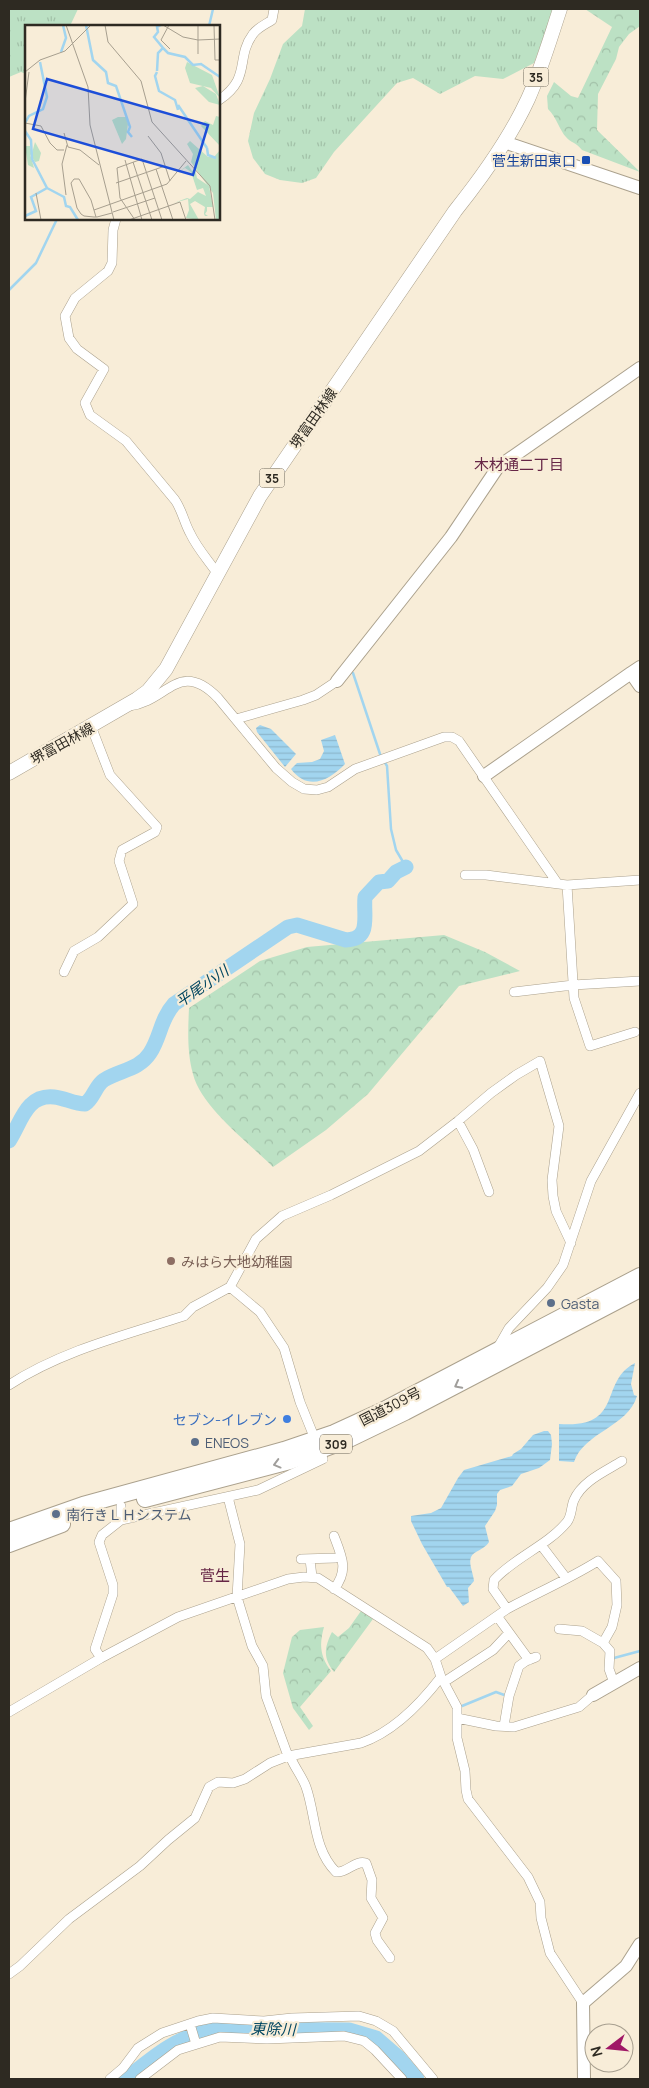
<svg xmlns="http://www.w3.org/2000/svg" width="649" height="2088" font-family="Manrope,'Noto Sans JP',sans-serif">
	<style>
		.grass { fill: url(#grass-tufts) }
		.forest { fill: url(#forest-crowns) }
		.water { fill: url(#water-rules) }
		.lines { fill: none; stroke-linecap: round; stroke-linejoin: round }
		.stream { stroke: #a2d5ef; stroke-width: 2.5 }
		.river { stroke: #a2d5ef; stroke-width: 15 }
		.street-casing { stroke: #aba18d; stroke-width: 10 }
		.secondary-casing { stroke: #aba18d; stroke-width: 14 }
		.primary-casing { stroke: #aba18d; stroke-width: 15 }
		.highway-casing { stroke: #aba18d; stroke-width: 18 }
		.street { stroke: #fff; stroke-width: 9 }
		.secondary { stroke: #fff; stroke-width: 12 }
		.primary { stroke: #fff; stroke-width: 14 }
		.highway { stroke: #fff; stroke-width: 16 }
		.oneway { stroke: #a19f9c }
		.transit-dot { fill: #1a4fb4; stroke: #f8edd8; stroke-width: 2 }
		.education-dot { fill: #8d6e63; stroke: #f8edd8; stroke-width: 2 }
		.service-dot { fill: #5c6f8a; stroke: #f8edd8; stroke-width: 2 }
		.shop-dot { fill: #3f7fe0; stroke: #f8edd8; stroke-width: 2 }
		.labels { text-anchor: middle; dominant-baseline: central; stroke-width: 4.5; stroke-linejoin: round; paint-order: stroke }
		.shield { fill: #f8edd8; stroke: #6b6459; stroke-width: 1 }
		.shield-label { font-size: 12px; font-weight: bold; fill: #2e2a22 }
		.transit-label { font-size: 14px; fill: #164399; stroke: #f8edd8; text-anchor: end }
		.street-label { font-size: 14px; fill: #2e2a22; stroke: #f8edd8 }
		.education-label { font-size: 14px; fill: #785e54; stroke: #f8edd8; text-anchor: start }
		.service-label { font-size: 14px; fill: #4e5e75; stroke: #f8edd8; text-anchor: start }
		.shop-label { font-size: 14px; fill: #366cbe; stroke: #f8edd8; text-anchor: end }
		.neighbourhood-label { font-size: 15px; fill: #662646; stroke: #f8edd8 }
		.water-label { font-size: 15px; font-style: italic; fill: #004660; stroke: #f8edd8 }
		.inset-river { fill: none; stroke: #a2d5ef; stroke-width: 2.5 }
		.inset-road { fill: none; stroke: #a79f8f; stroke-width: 1 }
		.view { fill: #1d4ed8; fill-opacity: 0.15; stroke: #1d4ed8; stroke-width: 2.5 }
		.inset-edge { fill: none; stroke: #2e2a22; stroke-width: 2.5 }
	</style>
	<defs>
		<pattern id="grass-tufts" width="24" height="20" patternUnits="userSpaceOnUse" patternTransform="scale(1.25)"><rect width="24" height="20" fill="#bce1c4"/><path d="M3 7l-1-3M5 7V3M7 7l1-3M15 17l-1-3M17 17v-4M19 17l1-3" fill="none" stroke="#a2c1a8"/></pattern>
		<pattern id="forest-crowns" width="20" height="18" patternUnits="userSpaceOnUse" patternTransform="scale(1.25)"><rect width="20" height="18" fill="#bce1c4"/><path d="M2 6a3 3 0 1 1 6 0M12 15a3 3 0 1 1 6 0" fill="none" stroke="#a2c1a8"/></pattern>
		<pattern id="water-rules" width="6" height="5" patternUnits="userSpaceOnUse" patternTransform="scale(1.25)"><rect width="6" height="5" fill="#a2d5ef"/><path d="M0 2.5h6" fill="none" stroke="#8cb7cd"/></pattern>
	</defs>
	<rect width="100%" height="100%" fill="#f8edd8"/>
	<path class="grass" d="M 9,9 L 78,9 L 70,26 L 26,26 L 26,74 L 21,72 L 9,77 Z
		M 305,9 L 554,9 L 534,63 L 503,79 L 475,76 L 440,94 L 413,78 L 397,83 L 334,152 L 316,178 L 302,183 L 280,180 L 265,174 L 253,158 L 248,141 L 254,113 L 270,79 L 283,44 L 302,26 Z"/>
	<path class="forest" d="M 585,9 L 640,9 L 640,26 L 629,34 L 619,47 L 616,59 L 598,94 L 597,130 L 640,172 L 582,150 C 576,142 571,143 566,137 C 560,131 557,118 548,109 L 547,96 L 554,82 L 571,96 L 578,98 L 612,27 Z
		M 444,935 L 485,952 L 520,971 L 459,986 L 368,1094 L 326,1130 L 273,1167 C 249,1143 201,1107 193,1074 C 187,1053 188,1030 189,1008 L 260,961 L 307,947 Z
		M 361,1611 L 373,1619 L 334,1672 C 323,1658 324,1648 332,1632 L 338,1637 L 349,1628 Z
		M 324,1627 C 319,1645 320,1656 331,1671 L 300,1707 L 313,1726 L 309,1730 L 293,1708 L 283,1673 L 292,1637 L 300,1630 Z"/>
	<path class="water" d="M 260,725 L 271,729 L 296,754 L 285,767 L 257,732 L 256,728 Z
		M 335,735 L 345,764 C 330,780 308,792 291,769 L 297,763 L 312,762 L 320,759 L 324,751 L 321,740 Z
		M 635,1363 L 631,1384 L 634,1395 L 637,1396 C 628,1427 584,1432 574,1462 L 559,1461 L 559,1424 C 625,1429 598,1382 635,1363 Z
		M 544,1431 L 548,1431 L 551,1435 L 552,1444 L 550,1460 L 539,1468 L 521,1474 L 512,1486 L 500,1490 L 497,1494 L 497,1505 L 495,1511 L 485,1526 L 489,1542 C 486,1547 481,1549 476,1552 C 465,1558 473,1571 474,1581 L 468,1588 L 469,1602 L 463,1606 L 449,1587 L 447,1587 L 422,1544 L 411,1521 L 411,1516 L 431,1513 L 441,1508 L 458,1478 L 464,1470 L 512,1456 L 513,1454 L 521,1449 L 533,1435 Z"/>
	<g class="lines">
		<path class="stream" d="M 209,26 L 213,9
			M 9,290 L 36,263 L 57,219
			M 353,673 L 381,757
			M 384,761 L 387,766 L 391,829 L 396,850 L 406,867
			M 614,1658 L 640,1651
			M 462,1706 L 496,1692 L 507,1696"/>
		<path class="river" d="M 9,1141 C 21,1123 26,1094 54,1097 C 65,1098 74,1104 85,1104 C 94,1098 95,1086 104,1080 C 120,1070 139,1070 150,1053 C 161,1036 160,1020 174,1004 L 288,927 L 297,925 L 346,940 C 372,939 363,916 365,897 L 379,882 L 388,881 L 396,872 L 406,867
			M 126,2079 C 154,2056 180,2034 217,2029 L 349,2030 L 376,2038 L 398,2057 L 417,2079"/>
		<defs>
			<path id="street" d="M 219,100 C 252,78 235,58 253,34 C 257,28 266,24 272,20 L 274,9
				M 116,219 L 113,230 L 112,263 L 108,271 L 75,298 L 65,316 L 69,338 L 77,349 L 104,369 L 85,403 L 90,415 L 126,441 L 175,500 C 182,510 184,522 190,533 C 197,548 208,560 217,573
				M 129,706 C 167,702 179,658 218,698 L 276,768 L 292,782 L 304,789 L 317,790 L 328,787 L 355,769 L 444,737 L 452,737 L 459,741 L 558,884
				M 236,719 L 303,700 L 316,695 L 337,681
				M 465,875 L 486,875 L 567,885 L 640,880
				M 567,885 L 574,998 L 590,1046 L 635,1032
				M 64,972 L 74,951 L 98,937 L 133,904 L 119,861 L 122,850 L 155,832 L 157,827 L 110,775 L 91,726
				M 514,992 L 573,985 L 640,981
				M 458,1121 L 473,1149 L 489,1192
				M 497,1349 L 509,1328 L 547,1288 L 563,1265 L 591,1181 L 640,1093
				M 9,1385 C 61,1351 125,1335 184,1316 L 193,1307 L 230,1287 L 256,1239 L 282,1216 L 331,1195 L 419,1151 L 458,1121 L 491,1093 L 516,1075 L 540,1061 L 559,1126 L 552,1180 L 553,1196 L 556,1211 L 571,1243
				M 228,1497 L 240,1544 L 237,1597 L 252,1646 L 263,1666 L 266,1696 L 288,1756
				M 121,1520 L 258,1490 L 323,1459 L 300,1402 L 284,1348 L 260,1312 L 230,1287
				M 334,1536 C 342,1557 349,1570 334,1589
				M 541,1545 L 566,1578
				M 301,1559 L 336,1558
				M 310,1559 L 312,1577
				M 507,1609 C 537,1593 569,1579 598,1561 L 616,1581 L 617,1605 L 612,1627 L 603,1643 L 610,1651 L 609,1669 L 614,1683
				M 497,1616 L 529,1660
				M 559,1629 L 582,1631 L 603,1643
				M 101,1658 L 95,1649 L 113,1594 L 113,1585 L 99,1542 L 102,1535 L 121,1520 L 121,1506
				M 435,1659 L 507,1609 L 493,1589 L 494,1580 C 515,1557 547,1546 567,1522 C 572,1516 571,1506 574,1500 C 582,1481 606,1471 622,1461
				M 444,1682 L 493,1650 L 508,1634
				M 9,1712 L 101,1658 L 178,1617 L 288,1579 L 304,1577 L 318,1578 L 427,1648 L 435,1659 L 441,1677 L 457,1707 L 457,1738 L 465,1771 L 466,1790 L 468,1799 L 528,1877 L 540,1902 L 541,1918 L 550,1953 L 583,2003
				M 457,1718 L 496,1726 L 514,1727 L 579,1707 L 593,1695
				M 504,1726 L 509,1696 L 519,1666 L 526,1661 L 536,1657
				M 290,1756 C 294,1767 302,1776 306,1787 C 316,1815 313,1849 336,1872 C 348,1873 354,1860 366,1863 L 372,1880 L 371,1898 L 383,1918 L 375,1933 L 377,1940 L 390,1958
				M 9,1974 L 20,1966 L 69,1919 L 140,1866 L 168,1840 L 195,1818 L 209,1787 L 218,1782 L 233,1783 L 245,1779 L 270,1763 L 288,1756 L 361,1743 C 393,1732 421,1703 441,1677
				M 190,2024 L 196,2044
				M 110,2079 L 123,2068 L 138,2048 L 162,2033 L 198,2021 L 213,2018 L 264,2021 L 292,2018 L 359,2016 L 376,2021 L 393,2031 L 433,2079
				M 140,2079 L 178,2050 L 220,2037 L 267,2039 L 344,2036 L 364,2041 L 375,2050 L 402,2079"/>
			<path id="secondary" d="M 504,142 L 640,188
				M 640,667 L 631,673 L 640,686
				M 337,681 L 451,537 L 498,467 L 640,368
				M 484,776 L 631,673
				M 593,1695 L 640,1668
				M 584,2079 L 583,2003 L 626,1966 L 640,1944"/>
			<path id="primary" d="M 9,773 L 137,699 L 148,691 L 166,669 L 260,496 L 455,211 C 483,176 509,140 528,99 C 541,70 550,39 560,9"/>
			<path id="highway" d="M 145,1499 L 290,1461 L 347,1440 L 405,1412 L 640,1289
				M 9,1531 L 83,1505 L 284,1450 L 334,1433 L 382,1411 L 640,1276
				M 9,1544 L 62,1524"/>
		</defs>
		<use href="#street" class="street-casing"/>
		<use href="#secondary" class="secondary-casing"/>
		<use href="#primary" class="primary-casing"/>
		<use href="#highway" class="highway-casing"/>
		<use href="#street" class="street"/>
		<use href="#secondary" class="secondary"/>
		<use href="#primary" class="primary"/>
		<use href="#highway" class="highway"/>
	</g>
	<defs><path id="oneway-chevron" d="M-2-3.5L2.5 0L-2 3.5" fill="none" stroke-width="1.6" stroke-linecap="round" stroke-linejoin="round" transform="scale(1.25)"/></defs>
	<g class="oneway">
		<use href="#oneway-chevron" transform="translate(458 1385) rotate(152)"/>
		<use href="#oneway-chevron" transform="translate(277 1464) rotate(165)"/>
	</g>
	<rect class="transit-dot" x="581" y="155" width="10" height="10" rx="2.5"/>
	<circle class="education-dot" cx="171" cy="1261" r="5"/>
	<g class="service-dot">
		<circle cx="551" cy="1303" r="5"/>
		<circle cx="195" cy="1442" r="5"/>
		<circle cx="56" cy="1514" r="5"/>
	</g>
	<circle class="shop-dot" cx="287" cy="1419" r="5"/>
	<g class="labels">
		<g class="shield">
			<rect x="523.5" y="67.5" width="25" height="19" rx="4"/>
			<rect x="259.5" y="468.5" width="25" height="19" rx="4"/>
			<rect x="320" y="1434.5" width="32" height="19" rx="4"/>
		</g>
		<g class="shield-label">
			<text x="536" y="77">35</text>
			<text x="272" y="478">35</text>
			<text x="336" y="1444">309</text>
		</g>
		<g class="transit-label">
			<text x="576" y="160">菅生新田東口</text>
		</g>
		<g class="street-label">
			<text transform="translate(313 418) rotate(-55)">堺富田林線</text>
			<text transform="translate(62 743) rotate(-29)">堺富田林線</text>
			<text transform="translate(390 1406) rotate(-27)">国道309号</text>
		</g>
		<g class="education-label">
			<text x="181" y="1261">みはら大地幼稚園</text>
		</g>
		<g class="service-label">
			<text x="561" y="1303">Gasta</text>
			<text x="205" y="1442">ENEOS</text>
			<text x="66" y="1514">南行きＬＨシステム</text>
		</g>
		<g class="shop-label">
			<text x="277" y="1419">セブン-イレブン</text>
		</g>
		<g class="neighbourhood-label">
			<text x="519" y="464">木材通二丁目</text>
			<text x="215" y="1575">菅生</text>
		</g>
		<g class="water-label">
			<text transform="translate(202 986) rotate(-35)">平尾小川</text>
			<text transform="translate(273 2029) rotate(1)">東除川</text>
		</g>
	</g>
	<g transform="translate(25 25)">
		<rect width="195" height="195" fill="#f8edd8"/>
		<path d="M 178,61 L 191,69 L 195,80 L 184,77 L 170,63 ZM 191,91 L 195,92 L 195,121 L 176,101 L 180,96 L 188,100 ZM 165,116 L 183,132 L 189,132 L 195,125 L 195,195 L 191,195 L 188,168 L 166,137 L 168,129 L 162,119 Z" fill="#bce1c4"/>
		<path d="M 162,37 L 187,50 L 195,73 L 186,63 L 165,58 L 160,43 ZM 93,92 L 101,92 L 103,99 L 101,114 L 97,119 L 87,95 ZM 10,117 L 16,128 L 14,136 L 10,137 L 5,129 L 9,143 L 3,140 L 0,121 L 5,121 L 7,128 ZM 163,140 L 167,146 L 170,144 L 172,153 L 184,161 L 188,182 L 182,182 L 182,186 L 180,189 L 183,191 L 180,191 L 179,189 L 179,188 L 180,182 L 170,176 L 165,179 L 174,195 L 161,193 L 164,185 L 163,174 L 149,178 L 162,173 L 165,174 L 173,167 L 181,171 L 178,163 L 172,165 L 166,147 L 160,143 L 155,146 Z" fill="#bce1c4"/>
		<path class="inset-river" d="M 61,0 L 68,35 L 81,47 L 83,58 L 91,61 L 105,102 L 103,107 L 107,112M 138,23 L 143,28 L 160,32 L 168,40 L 176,39 L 195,52M 36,27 L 41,13 L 38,0M 132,46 L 133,28 L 138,23 L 129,12 L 133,7 L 132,2 L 136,0M 132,47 L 130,51 L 134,66 L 150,75 L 153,85M 153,80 L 182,123M 0,98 L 4,91 L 18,84 L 22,72 L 15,37M 0,106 L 6,115 L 7,134 L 22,163 L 6,172 L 11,186 L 0,191M 182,123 L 183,130 L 191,133M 22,163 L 39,172 L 41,181 L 45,182 L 53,195"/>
		<path class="inset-road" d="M 41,0 L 63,62 L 65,100 L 89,195M 80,0 L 83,17 L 116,56 L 127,97 L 185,161 L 190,195M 138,0 L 158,12 L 173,15 L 173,29M 144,0 L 136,15 L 145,24M 173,0 L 173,15 L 195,14M 189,0 L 190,35 L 195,35M 0,47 L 15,35 L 40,26 L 66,0M 0,77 L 4,47M 0,98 L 16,101 L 25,118 L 32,125 L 39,125M 39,108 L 43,122 L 55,125 L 74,140M 123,111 L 136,128 L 145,156M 100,135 L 117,195M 108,137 L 127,195M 131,144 L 148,195M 91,158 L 140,141M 11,168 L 16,195M 41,170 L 37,139 L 42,120M 69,185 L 142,159 L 161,136M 88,187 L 130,173M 71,192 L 66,175 L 54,154 L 49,154 L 46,158 L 52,183 L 56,189 L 59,191 L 69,192 L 72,192 L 87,188M 104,195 L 155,177 L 161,195M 110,195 L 95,173 L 92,143 L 117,134 L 137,195"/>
		<path class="view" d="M 22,54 L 183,100 L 168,150 L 8,104 Z"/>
		<rect width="195" height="195" class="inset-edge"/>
	</g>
	<rect width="649" height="2088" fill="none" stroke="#2e2a22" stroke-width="20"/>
	<g transform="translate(609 2048) rotate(254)"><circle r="24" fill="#f8edd8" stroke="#a79f8f"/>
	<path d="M0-4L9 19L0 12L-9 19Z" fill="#a01866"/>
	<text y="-8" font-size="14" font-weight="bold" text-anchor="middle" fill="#2e2a22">N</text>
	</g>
</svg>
